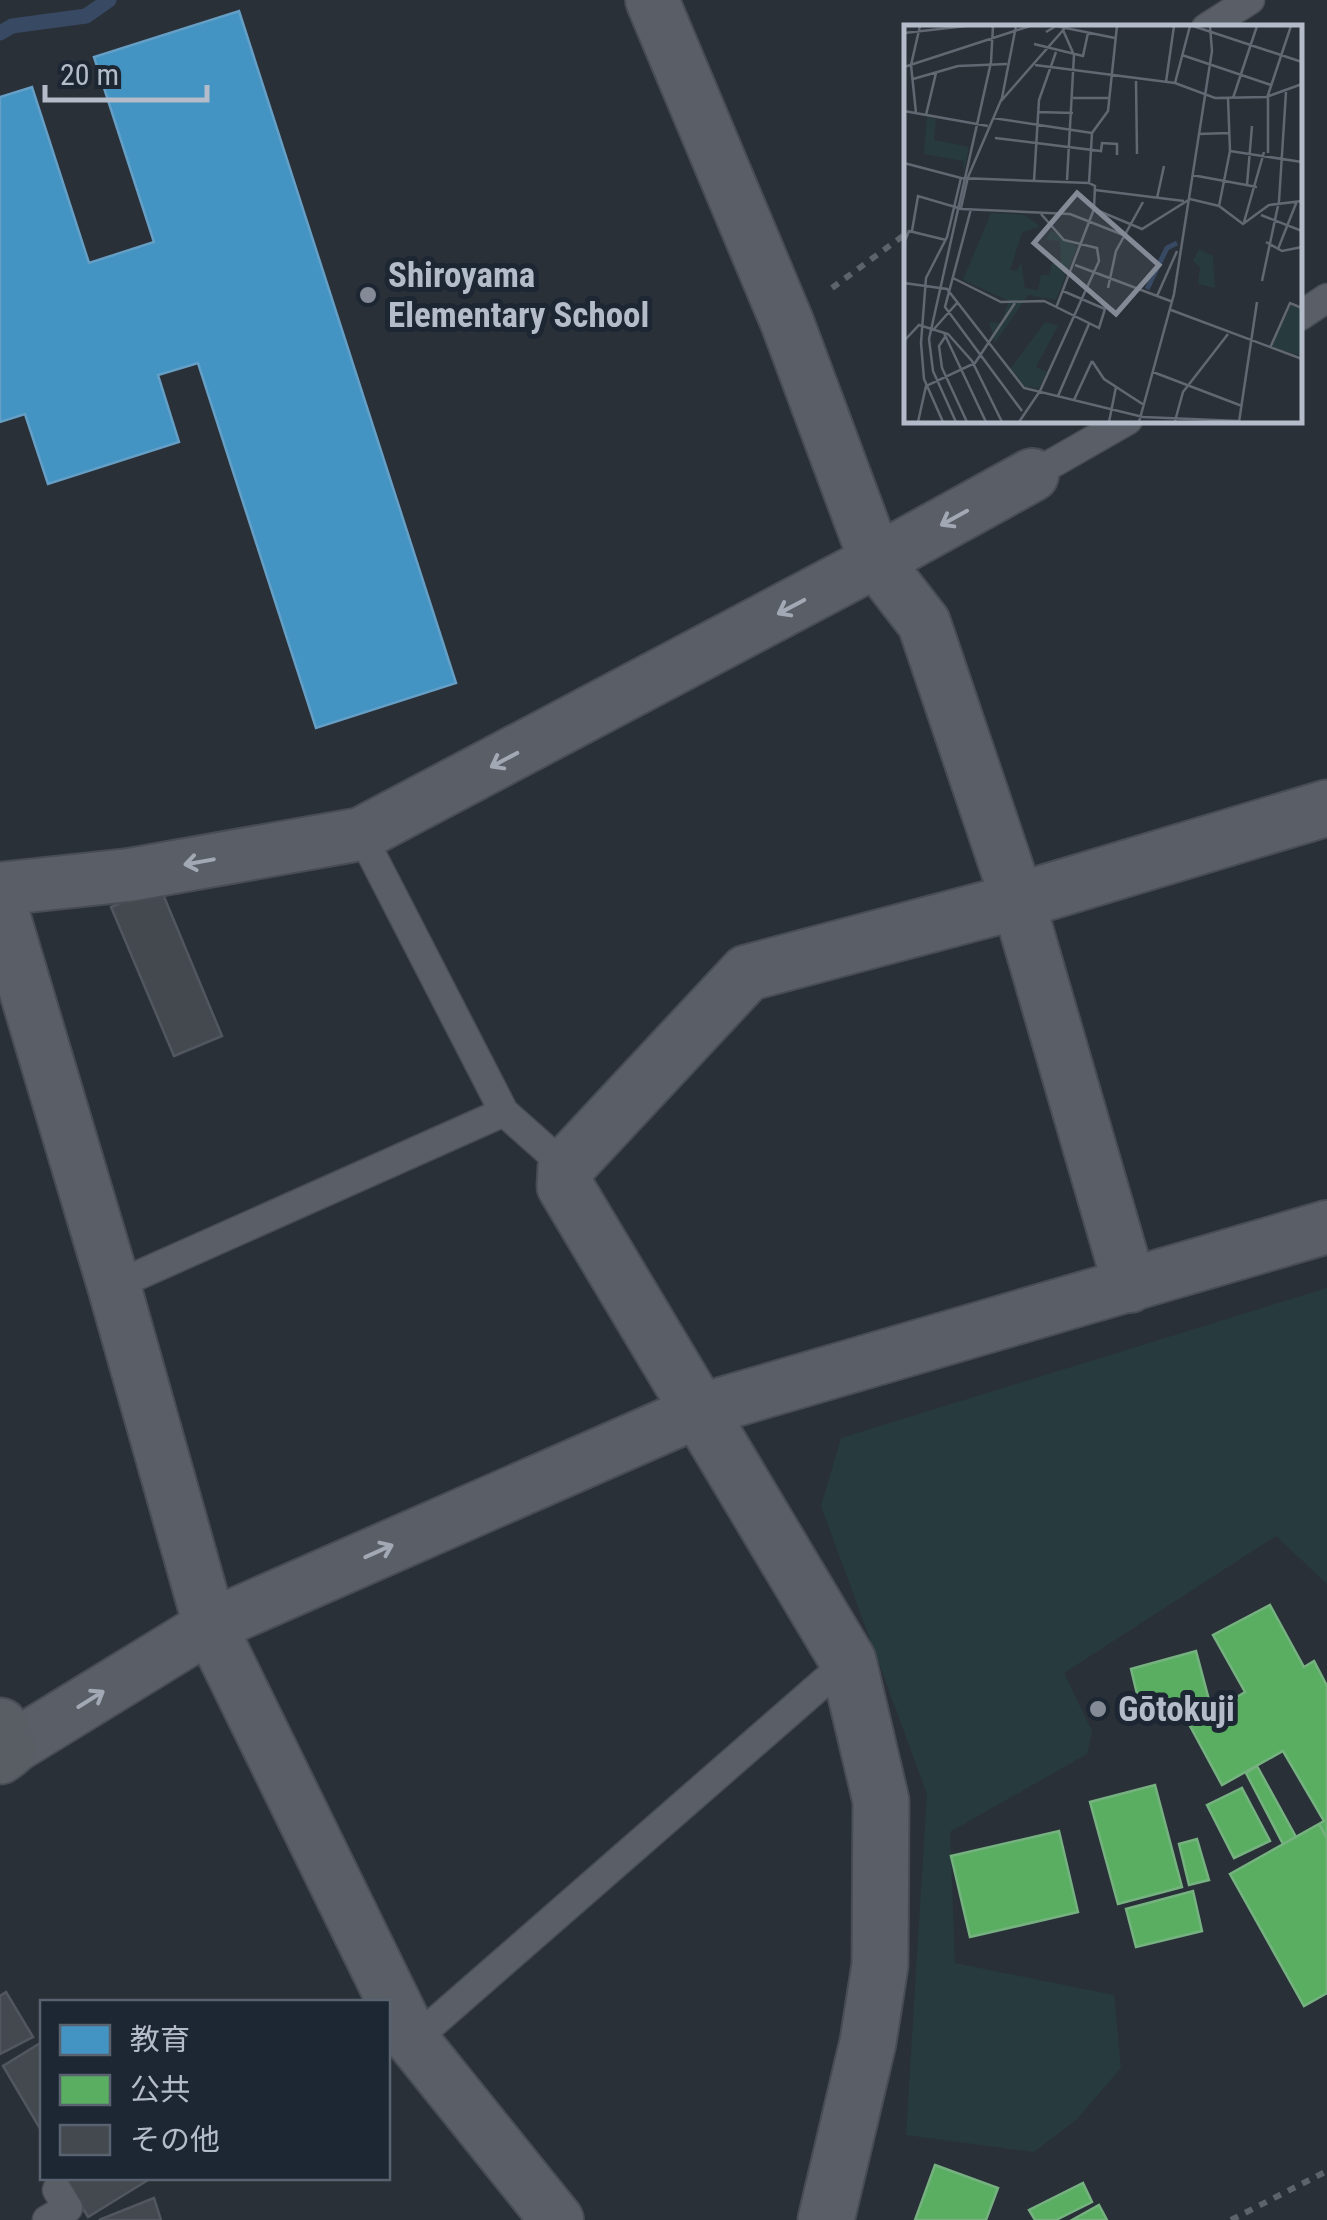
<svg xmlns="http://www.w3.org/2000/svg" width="1327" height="2220" font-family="'Roboto Condensed','Noto Sans JP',sans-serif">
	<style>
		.green { fill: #273a3e }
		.schools { fill: #4393c3; stroke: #659fc5; stroke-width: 2.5 }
		.public { fill: #5aae61; stroke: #75b280; stroke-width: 2.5 }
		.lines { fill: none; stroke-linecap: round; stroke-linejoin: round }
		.stream { stroke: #384963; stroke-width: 15 }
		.building { fill: #444950; stroke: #52575f; stroke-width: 2.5 }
		.service-casing { stroke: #484c53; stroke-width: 31 }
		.minor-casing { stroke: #484c53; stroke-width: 56 }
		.tertiary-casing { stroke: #484c53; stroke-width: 59 }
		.secondary-casing { stroke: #484c53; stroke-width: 59 }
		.path { stroke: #5d636a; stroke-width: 6; stroke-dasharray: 8 8; stroke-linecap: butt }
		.service { stroke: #5a5e66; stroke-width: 28 }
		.minor { stroke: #5a5e66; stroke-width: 52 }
		.tertiary { stroke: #5a5e66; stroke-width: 55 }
		.secondary { stroke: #595d64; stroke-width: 55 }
		.oneway { stroke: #a2a9b5 }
		.poi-dot { fill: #848b96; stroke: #1d2633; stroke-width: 4 }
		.labels { text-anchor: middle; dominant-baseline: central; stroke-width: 10; stroke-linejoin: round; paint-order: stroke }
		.poi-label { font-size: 35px; font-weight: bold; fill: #b4bcc9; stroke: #1d2633; text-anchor: start }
		.inset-river { fill: none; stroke: #384963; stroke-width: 5 }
		.inset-road { fill: none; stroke: #616872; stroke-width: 2.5 }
		.view { fill: #848b96; fill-opacity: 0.15; stroke: #848b96; stroke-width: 5 }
		.inset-edge { fill: none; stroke: #b4bcc9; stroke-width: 5 }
	</style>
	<rect width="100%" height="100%" fill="#2a3038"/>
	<path class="green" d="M 1327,1288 L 1327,1584 L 1276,1536 L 1064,1673 L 1092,1731 L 1087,1754 L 950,1832 L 955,1963 L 1114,1995 L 1121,2068 L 1077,2119 L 1034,2152 L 906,2135 L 927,1794 L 821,1506 L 841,1438 Z"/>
	<path class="schools" d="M 239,11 L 456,683 L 316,728 L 198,363 L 158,375 L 179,442 L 48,484 L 25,414 L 0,422 L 0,97 L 32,87 L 89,263 L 154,242 L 94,57 Z"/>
	<path class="public" d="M 1270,1605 L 1304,1667 L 1314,1661 L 1327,1686 L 1327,1838 L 1319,1824 L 1324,1821 L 1283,1751 L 1222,1785 L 1190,1726 L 1245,1692 L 1213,1635 Z
		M 1196,1651 L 1209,1700 L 1143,1719 L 1131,1669 Z
		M 1257,1766 L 1296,1837 L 1283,1844 L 1246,1773 Z
		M 1155,1785 L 1182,1887 L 1118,1904 L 1090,1802 Z
		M 1242,1788 L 1270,1841 L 1234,1858 L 1207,1805 Z
		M 1319,1824 L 1327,1838 L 1327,1993 L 1304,2006 L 1230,1874 Z
		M 1059,1831 L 1078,1912 L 970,1937 L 951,1856 Z
		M 1197,1839 L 1209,1880 L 1189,1885 L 1179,1844 Z
		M 1193,1891 L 1202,1931 L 1136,1947 L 1126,1909 Z
		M 935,2165 L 998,2188 L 986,2220 L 915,2220 Z
		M 1083,2183 L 1092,2202 L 1056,2220 L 1035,2220 L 1029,2210 Z
		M 1099,2205 L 1107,2220 L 1072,2220 Z"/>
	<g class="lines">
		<path class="stream" d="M 0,33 L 12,26 L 86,16 L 109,0"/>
	</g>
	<path class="building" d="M 160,887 L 222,1036 L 174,1056 L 111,907 Z
		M 6,1992 L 33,2037 L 0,2054 L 0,1996 Z
		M 42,2042 L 42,2132 L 3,2066 Z
		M 65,2178 L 146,2178 L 148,2180 L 88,2217 Z
		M 154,2198 L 161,2220 L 99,2220 Z"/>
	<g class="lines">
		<defs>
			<path id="service" d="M 1206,28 L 1250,0
				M 1300,316 L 1327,298
				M 1032,475 L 1128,420
				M 361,834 L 504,1112 L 566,1167
				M 114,1286 L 504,1112
				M 413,2041 L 848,1661
				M 47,2220 L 68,2208 L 57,2190"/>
			<path id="minor" d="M 652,0 L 787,322 L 876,561 L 924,623 L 1018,901 L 1130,1286
				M 0,889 L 129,875 L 361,834 L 876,561 L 1032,475
				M 0,904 L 114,1286 L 210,1626 L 413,2041 L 557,2220
				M 8,1750 L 210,1626 L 701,1410 L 1327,1227"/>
			<path id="tertiary" d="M 826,2220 L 868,2042 L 880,1965 L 881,1801 L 848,1661 L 565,1186 L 566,1167 L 747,973 L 1018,901 L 1327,808"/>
			<path id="secondary" d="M 0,1726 L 8,1750 L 0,1756"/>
		</defs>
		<use href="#service" class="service-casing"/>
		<use href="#minor" class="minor-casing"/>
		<use href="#tertiary" class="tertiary-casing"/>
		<use href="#secondary" class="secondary-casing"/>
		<path class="path" d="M 832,288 L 907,233
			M 1231,2220 L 1327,2171"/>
		<use href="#service" class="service"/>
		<use href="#minor" class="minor"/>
		<use href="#tertiary" class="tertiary"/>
		<use href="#secondary" class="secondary"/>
	</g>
	<defs><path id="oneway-shaft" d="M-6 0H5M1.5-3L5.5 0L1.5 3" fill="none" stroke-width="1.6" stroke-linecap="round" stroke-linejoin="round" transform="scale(2.5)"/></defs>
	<g class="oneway">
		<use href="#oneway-shaft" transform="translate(954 518) rotate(151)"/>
		<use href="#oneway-shaft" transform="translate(791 607) rotate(152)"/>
		<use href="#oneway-shaft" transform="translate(504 760) rotate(152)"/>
		<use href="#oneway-shaft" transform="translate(199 862) rotate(170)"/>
		<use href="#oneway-shaft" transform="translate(379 1551) rotate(-24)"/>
		<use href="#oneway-shaft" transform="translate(91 1699) rotate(-32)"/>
	</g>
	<g class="poi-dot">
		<circle cx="368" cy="295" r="10"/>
		<circle cx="1098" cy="1709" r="10"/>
	</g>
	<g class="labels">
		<g class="poi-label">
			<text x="388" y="275">Shiroyama<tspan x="388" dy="40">Elementary School</tspan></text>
			<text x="1118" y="1709">Gōtokuji</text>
		</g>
	</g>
	<g transform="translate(904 25)">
		<rect width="398" height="398" fill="#2a3038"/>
		<path d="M 23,92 L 32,94 L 30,115 L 65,122 L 60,147 L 59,136 L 20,129 ZM 87,188 L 121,190 L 136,201 L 118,208 L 106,245 L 113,246 L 117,237 L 121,263 L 134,265 L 137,250 L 145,250 L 148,239 L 157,237 L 156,216 L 142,215 L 147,205 L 173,222 L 152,275 L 124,270 L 91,318 L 85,297 L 97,298 L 105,276 L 59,255 ZM 295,224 L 309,231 L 311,263 L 294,259 L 296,242 L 289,236 ZM 387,280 L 397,284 L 398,331 L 367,322 ZM 141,297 L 154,301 L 132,342 L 143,347 L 135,363 L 121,362 L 105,346 Z" fill="#273a3e"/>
		<path class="inset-river" d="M 243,264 L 263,223 L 273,218"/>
		<path class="inset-road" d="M 289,1 L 398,37M 159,5 L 170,30 L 163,155M 142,7 L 152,1 L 211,13M 0,8 L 62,1M 130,19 L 179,31 L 184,8M 278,30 L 367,60M 131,40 L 271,58 L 311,73 L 362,72 L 398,59M 0,42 L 126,1M 9,54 L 54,41 L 103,39M 232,56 L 233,129M 262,57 L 270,1M 271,58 L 286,1M 169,73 L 205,73M 329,73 L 353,1M 97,76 L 161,3M 0,86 L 84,101M 134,87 L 169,88M 12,88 L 7,40 L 16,1M 22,90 L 32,48M 89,93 L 188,108M 294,109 L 325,108M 91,113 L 197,126 L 198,118 L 213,119 L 213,130M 326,126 L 398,137M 364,128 L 364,70 L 387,1M 0,138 L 57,153 L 185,158 L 191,161 L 190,184 L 238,204 L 286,174 L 315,181 L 339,199 L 365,180 L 398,176M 288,150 L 353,162M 64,152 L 98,73 L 112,1M 130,156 L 135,75 L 152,27M 185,158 L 188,108 L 204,86 L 213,1M 343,160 L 348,101M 191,165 L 280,176M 253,173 L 260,141M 315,181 L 326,126 L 324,73M 57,183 L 64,152M 67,184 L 41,282 L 118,386M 357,190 L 398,206M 340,197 L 360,127M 8,206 L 14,171 L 58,184 L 166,189 L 222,211M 362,217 L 378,226 L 398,222M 0,218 L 5,206 L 42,215M 374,224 L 393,176M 171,240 L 269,277M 49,253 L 97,277 L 140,276 L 195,303 L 201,284 L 159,266M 358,256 L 375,176 L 382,67M 0,258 L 43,264 L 120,363 L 239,392 L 335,396M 204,263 L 212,226 L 239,177M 253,271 L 273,226M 152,283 L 190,184M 267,285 L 398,334M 30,304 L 53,278M 40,308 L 82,397M 41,312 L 35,321 L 38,343 L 63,397M 0,316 L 15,300 L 44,309 L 68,336 L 98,397M 366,323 L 386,278 L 398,283M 188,336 L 200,354 L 240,380M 249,347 L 338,381M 154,371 L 185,299M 170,375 L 188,336M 271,396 L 279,367 L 324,309M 14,397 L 22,361 L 71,338 L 111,278M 39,397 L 20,354 L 17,318 L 22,253 L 43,212 L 57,153M 52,397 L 29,346 L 25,314 L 87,37 L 89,1M 115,397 L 136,366 L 195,236 L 193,223 L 160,215 L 137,189M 205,397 L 212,362M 235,397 L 270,269 L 308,26 L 306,1M 335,397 L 353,277"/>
		<path class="view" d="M 173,168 L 255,240 L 212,289 L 130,218 Z"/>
		<rect width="398" height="398" class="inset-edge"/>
	</g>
	<rect x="40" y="2000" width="350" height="180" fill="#1d2633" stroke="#59626f" stroke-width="2.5"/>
	<rect x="60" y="2025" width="50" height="30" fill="#4393c3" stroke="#59626f" stroke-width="2.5"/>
	<text x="130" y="2050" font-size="30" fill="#b4bcc9">教育</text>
	<rect x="60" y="2075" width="50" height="30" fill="#5aae61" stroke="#59626f" stroke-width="2.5"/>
	<text x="130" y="2100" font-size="30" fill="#b4bcc9">公共</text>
	<rect x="60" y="2125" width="50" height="30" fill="#444950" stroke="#59626f" stroke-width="2.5"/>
	<text x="130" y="2150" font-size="30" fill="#b4bcc9">その他</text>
	<path d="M45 85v15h162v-15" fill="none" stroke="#b4bcc9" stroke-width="5"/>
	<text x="60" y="85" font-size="30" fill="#b4bcc9" stroke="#1d2633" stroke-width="8" paint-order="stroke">20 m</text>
</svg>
